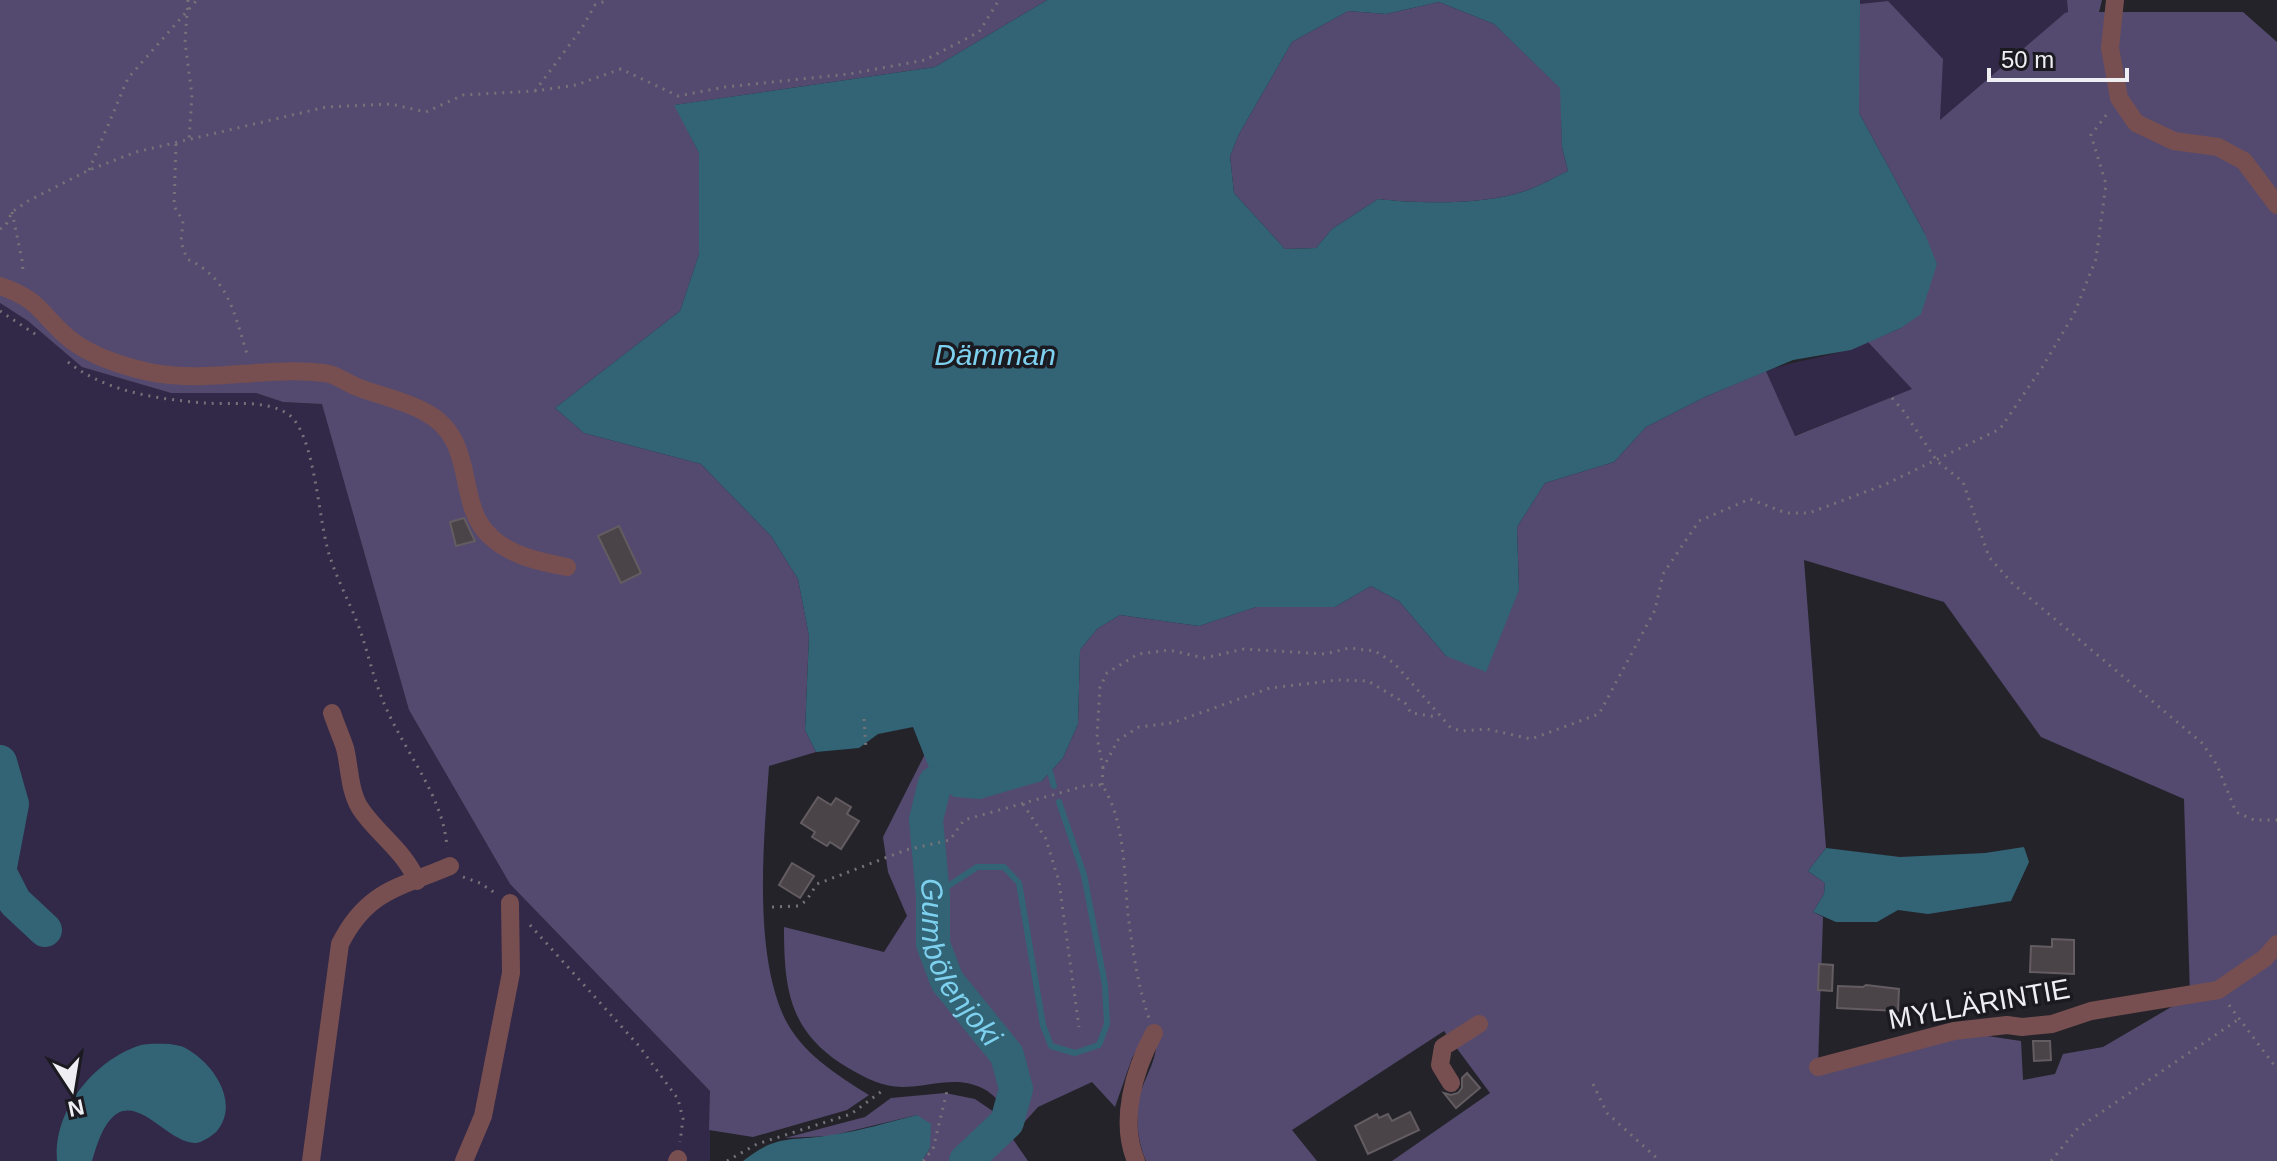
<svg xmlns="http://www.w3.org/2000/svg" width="2277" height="1161" font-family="Helvetica,sans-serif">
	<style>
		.green { fill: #322847 }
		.forest { fill: #544a6f; fill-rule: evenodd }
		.water { fill: #326476; fill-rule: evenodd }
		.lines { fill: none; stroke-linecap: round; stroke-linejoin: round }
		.stream { stroke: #326476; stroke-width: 6 }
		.river { stroke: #326476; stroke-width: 34 }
		.building { fill: #4a4348; stroke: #635c61; stroke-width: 2 }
		.path { stroke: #747379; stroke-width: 3; stroke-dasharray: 2 6; stroke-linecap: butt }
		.minor { stroke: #774f51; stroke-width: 18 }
		.labels { text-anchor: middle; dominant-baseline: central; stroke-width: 7; stroke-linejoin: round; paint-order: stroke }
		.street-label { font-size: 28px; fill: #efeef2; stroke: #1b1a20 }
		.water-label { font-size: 30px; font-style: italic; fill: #7ed0ef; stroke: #1b1a20 }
	</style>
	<rect width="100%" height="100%" fill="#25232a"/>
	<path class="green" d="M 1860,0 L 2067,0 L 2068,12 L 1940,121 L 1888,1 L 1859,4 Z
		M 0,303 L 28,321 L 83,367 L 171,393 L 256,393 L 283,402 L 323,404 L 409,710 L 510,884 L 710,1091 L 710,1161 L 0,1161 Z
		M 1868,342 L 1913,389 L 1794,436 L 1766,371 C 1800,358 1836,357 1868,342 Z"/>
	<path class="forest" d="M 0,0 L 1047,0 L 935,67 L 675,105 L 699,153 L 699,254 L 680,311 L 555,408 L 584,433 L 701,464 L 771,536 L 798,579 L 809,636 L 805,730 L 816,752 L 769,766 C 764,839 753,949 784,1017 C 801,1053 837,1075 869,1095 L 847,1110 L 753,1137 L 709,1130 L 710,1091 L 510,884 L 409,710 L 322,404 L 283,402 L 256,393 L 171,393 L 82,367 L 28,321 L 0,303 Z
		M 2067,0 L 2102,0 L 2099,12 L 2243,12 L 2277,42 L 2277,1161 L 1392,1161 L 1490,1093 L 1444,1031 L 1292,1130 L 1317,1161 L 1146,1161 C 1137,1140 1136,1121 1139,1099 C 1143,1076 1167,1049 1150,1028 L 1132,1058 L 1115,1107 L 1092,1082 L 1038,1107 L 1019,1128 C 1008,1114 999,1096 982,1088 C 956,1075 929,1087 902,1087 C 884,1087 865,1078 850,1069 C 790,1034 784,992 784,927 L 884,952 L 907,916 L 888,872 L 883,837 L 925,754 L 935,783 L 1042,781 L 1063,758 L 1078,724 L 1080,650 L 1097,629 L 1120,615 L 1199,626 L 1256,607 L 1335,607 L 1371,586 L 1399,601 L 1446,656 L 1519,590 L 1517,527 L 1545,483 L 1614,462 L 1646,427 L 1705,397 L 1766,371 L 1795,436 L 1912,389 L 1868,342 L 1901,328 L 1925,234 L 1859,113 L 1859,4 L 1888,1 L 1943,59 L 1940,120 L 2065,13 L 2068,12 ZM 1804,560 L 1944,602 L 2041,737 L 2184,799 L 2190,996 L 2103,1047 L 2063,1054 L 2055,1074 L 2023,1080 L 2021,1041 L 1954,1031 L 1818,1066 L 1823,917 L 1813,912 L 1824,894 L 1825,883 L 1808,871 L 1826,848 Z
		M 1439,2 L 1494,24 L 1561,88 L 1562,147 L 1568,171 C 1555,177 1542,185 1528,190 C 1487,205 1421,204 1378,199 L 1332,229 L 1316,248 L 1285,249 L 1234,193 L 1230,156 L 1239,134 L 1292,42 L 1348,11 L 1386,14 Z
		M 945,1093 L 975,1099 L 994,1112 L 1028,1161 L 922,1161 L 930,1148 L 917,1115 L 830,1136 L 785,1138 L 865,1117 L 891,1098 Z"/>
	<path class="water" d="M 1047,0 L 1860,0 L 1859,113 L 1925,234 L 1937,264 L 1921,314 L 1901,328 L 1851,350 L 1793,360 L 1705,397 L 1646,427 L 1614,462 L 1545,483 L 1517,527 L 1519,590 L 1486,672 L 1446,656 L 1399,601 L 1371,586 L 1335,607 L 1256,607 L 1199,626 L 1120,615 L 1097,629 L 1080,650 L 1078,724 L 1063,758 L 1042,781 L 980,799 L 954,797 L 935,783 L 913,727 L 878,734 L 859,748 L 816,752 L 805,730 L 809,636 L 798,579 L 771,536 L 701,464 L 584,433 L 555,408 L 680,311 L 699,254 L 699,153 L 674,105 L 935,67 ZM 1439,2 L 1494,24 L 1560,88 L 1562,147 L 1568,171 C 1555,177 1542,185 1528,190 C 1487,205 1421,204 1378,199 L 1332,229 L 1316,248 L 1285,249 L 1234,193 L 1230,156 L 1239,134 L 1292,42 L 1348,11 L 1386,14 Z
		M 2024,847 L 2029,862 L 2011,901 L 1928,914 L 1898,910 L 1877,922 L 1836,922 L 1813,912 L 1824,894 L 1825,883 L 1808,871 L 1826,848 L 1900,857 L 1985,853 Z
		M 170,1044 C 175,1045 183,1046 187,1049 C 214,1064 240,1103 217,1131 C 212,1136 203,1142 196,1143 C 170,1144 143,1100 118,1113 C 103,1122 97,1145 92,1161 L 57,1161 C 53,1112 92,1062 138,1046 C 147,1043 160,1044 170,1044 Z
		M 917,1115 L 931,1124 L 930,1148 L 922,1161 L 743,1161 C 779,1133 790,1142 831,1135 C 860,1131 889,1122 917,1115 Z"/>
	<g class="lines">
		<path class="stream" d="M 1050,772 L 1054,786
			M 933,896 L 977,867 L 1004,867 L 1019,883 L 1043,1025 L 1051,1046 L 1075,1053 L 1099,1045 L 1107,1024 L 1105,985 L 1084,875 L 1059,802"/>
		<g class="river">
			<path d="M 0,762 L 12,804 L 0,867"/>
			<path id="s1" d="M 935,783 L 926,820 L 933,896 L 933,944 L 947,981 L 1007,1055 L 1016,1089 L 1007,1122 L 966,1161"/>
			<path d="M 0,873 L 15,902 L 45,930"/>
		</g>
	</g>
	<path class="building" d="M 464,518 L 475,541 L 456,546 L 450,522 Z
		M 619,526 L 641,573 L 621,583 L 598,536 Z
		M 818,797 L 831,805 L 836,798 L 851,807 L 847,814 L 859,821 L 841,849 L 830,842 L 827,846 L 812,837 L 815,832 L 801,823 Z
		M 792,863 L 814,876 L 800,898 L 779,885 Z
		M 2052,939 L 2074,940 L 2074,974 L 2030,972 L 2031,946 L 2052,947 Z
		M 1819,964 L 1833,965 L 1832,991 L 1818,990 Z
		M 1866,985 L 1899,989 L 1898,1011 L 1837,1008 L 1838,986 L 1863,987 Z
		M 2033,1041 L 2050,1041 L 2051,1060 L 2034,1061 Z
		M 1467,1073 L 1480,1088 L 1456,1108 L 1444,1093 L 1451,1095 L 1458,1093 L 1462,1088 L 1462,1078 Z
		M 1410,1112 L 1419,1130 L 1368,1154 L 1355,1126 L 1377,1114 L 1379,1118 L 1388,1114 L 1392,1121 Z"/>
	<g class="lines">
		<path class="path" d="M 188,0 L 185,42 L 192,95 L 189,140
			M 535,91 L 582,28 L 595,5 L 608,0
			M 176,144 L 174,206 L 183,221 L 181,242 L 187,259 C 229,278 234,313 247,354
			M 89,170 L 128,78 L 197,0
			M 12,212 L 23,265 L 22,275
			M 0,229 L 6,225 L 12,212 L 28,201 L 89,170 L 136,152 L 326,107 L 391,104 L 426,112 L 463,95 L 535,91 L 576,85 L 621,69 L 678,96 L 725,87 L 849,74 L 925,60 L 979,32 L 999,0
			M 0,311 L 38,336
			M 68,362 C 106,392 157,399 205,403 C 231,405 265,399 288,414 C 316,434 318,523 330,557 C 338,582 351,605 360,630 C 369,656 375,685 387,710 C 407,755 444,798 447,848
			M 1892,398 L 1902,409 L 1937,461 L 1963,482 L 1989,557 L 2012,583 L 2202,743 L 2217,765 L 2236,812 L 2254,820 L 2277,820
			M 864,719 L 866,749
			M 1103,768 L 1097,737 L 1100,687 L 1107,673 L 1138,654 L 1169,650 L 1204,658 L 1244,649 L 1325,654 L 1349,648 L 1375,651 L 1394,663 L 1451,728 L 1461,731 L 1487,729 L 1531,739 L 1599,714 L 1655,610 L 1663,574 L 1699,521 L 1750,499 L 1786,513 L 1809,513 L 1884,485 L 2000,429 L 2043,366 L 2074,314 L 2096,259 L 2106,184 L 2091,135 L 2107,114
			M 1102,785 L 1103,768 L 1118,740 L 1139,727 L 1172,723 L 1270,688 L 1338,680 L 1368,681 L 1405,703 L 1411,713 L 1438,717
			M 1023,804 L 1046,839 L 1059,882 L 1079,1027
			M 463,877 L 480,883 L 495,893
			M 772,907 L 798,906 L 806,901 L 817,884 L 906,850 L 950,840 L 964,820 L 1088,785 L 1102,785 C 1125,819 1124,874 1128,914 C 1132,946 1138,988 1149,1018
			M 530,925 L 639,1046 L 678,1099 L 683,1119 L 680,1142
			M 2229,1005 L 2277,1069
			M 1593,1084 L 1607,1113 L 1660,1161
			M 727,1161 L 757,1144 L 851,1114 L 882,1091
			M 923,1161 L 933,1149 L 948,1087
			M 2051,1161 L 2078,1128 L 2239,1019"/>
		<path class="minor" d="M 2115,0 L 2110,48 L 2119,98 L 2136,123 L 2174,141 L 2218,147 L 2244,161 L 2277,205
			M 0,286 C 42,300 41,316 71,340 C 93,357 122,366 149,372 C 207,384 265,366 324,373 C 336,374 345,382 357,387 C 380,396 403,400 425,412 C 479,440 454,503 490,536 C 510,556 541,562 567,567
			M 332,713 C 336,725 341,736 345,748 C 350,768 349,790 360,808 C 377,834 404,850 417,881
			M 1818,1067 L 1954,1031 L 2007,1025 L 2022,1027 L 2052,1024 L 2091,1011 L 2218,990 L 2265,958 L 2277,944
			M 1451,1083 L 1440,1065 L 1443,1047 L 1479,1024
			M 311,1161 L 340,944 C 367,890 399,888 450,866
			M 464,1161 L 483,1116 L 511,973 L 510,903
			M 677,1161 L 678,1159
			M 1136,1161 C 1119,1121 1134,1070 1154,1033"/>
	</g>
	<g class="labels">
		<g class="street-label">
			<text transform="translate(1979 1004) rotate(-10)">MYLLÄRINTIE</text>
		</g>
		<g class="water-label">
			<text x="995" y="354">Dämman</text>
			<text stroke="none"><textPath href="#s1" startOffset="188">Gumbölenjoki</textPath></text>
		</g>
	</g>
	<g transform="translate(72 1089) rotate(168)" stroke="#1b1a20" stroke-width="6" paint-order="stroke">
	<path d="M0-6L14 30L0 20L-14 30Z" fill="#efeef2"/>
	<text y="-12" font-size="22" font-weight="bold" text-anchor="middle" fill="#efeef2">N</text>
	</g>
	<path d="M1989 68v12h138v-12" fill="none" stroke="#efeef2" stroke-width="4"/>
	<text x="2001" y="68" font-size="24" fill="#efeef2" stroke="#1b1a20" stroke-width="6" paint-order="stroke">50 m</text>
</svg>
